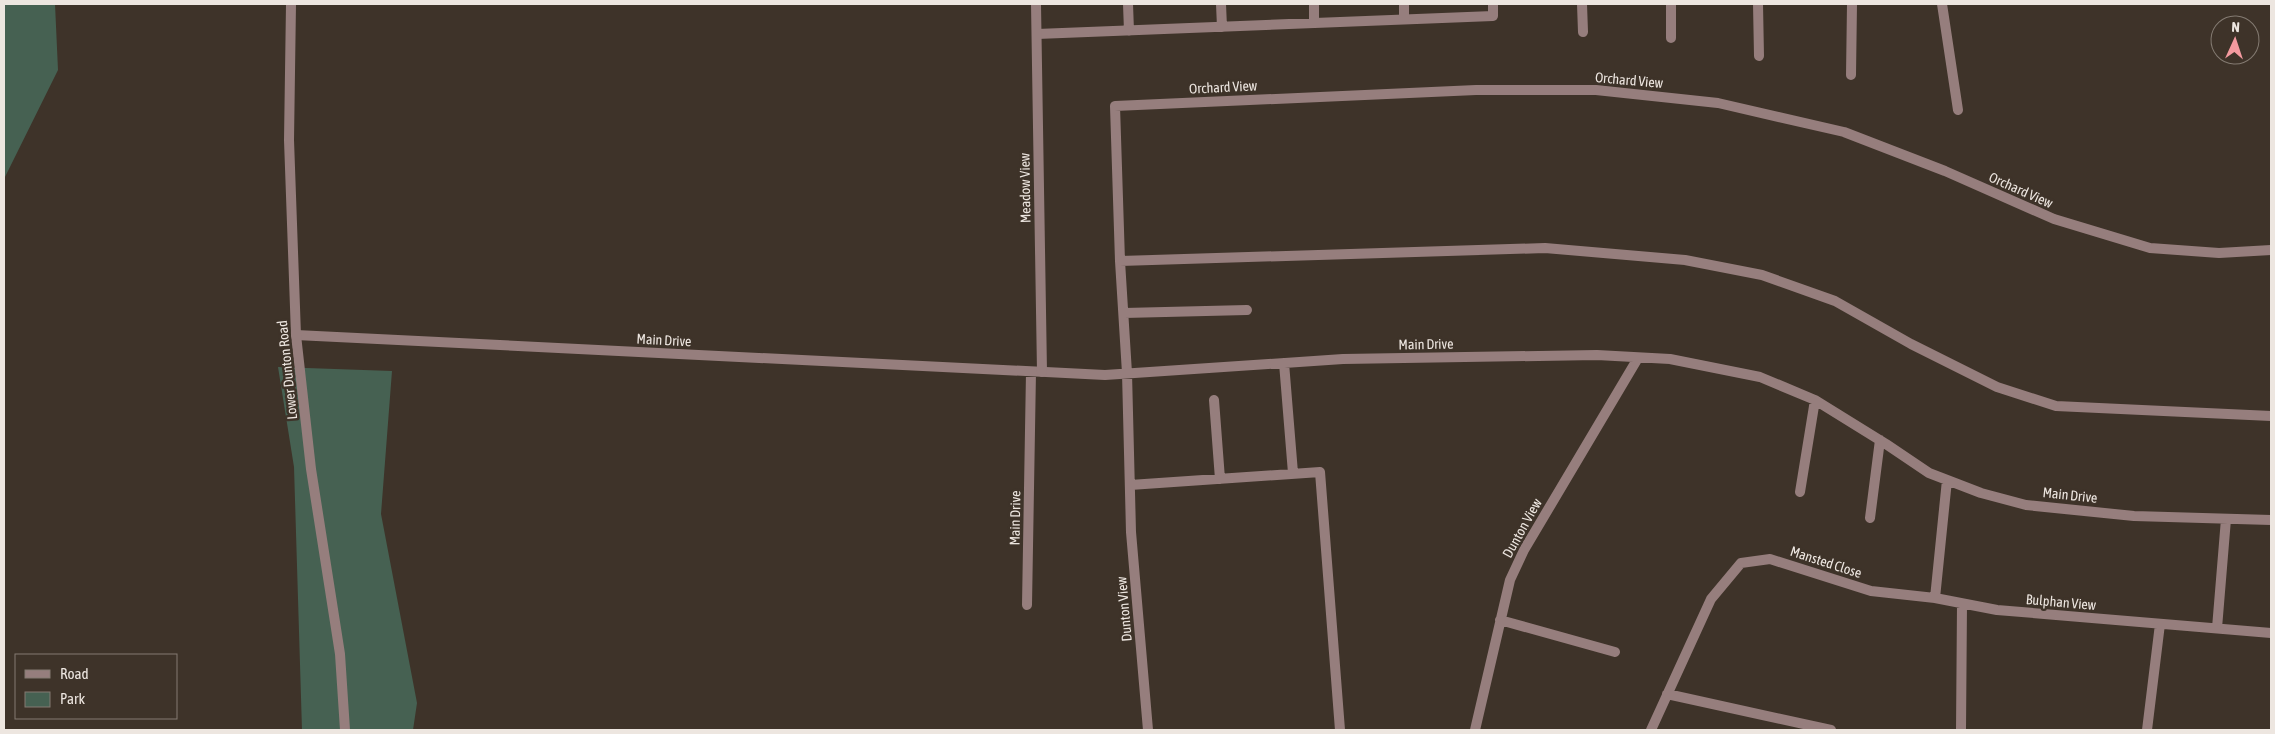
<svg xmlns="http://www.w3.org/2000/svg" width="2275" height="734" font-family="'Asap Condensed',sans-serif">
	<style>
		.green { fill: #466152 }
		.lines { fill: none; stroke-linecap: round; stroke-linejoin: round }
		.service { stroke: #967e7d; stroke-width: 10 }
		.minor { stroke: #967e7d; stroke-width: 10 }
		.labels { text-anchor: middle; dominant-baseline: central; stroke-width: 5; stroke-linejoin: round; paint-order: stroke }
		.street-label { font-size: 14px; fill: #ede6e0; stroke: #3e3329 }
	</style>
	<rect width="100%" height="100%" fill="#3e3329"/>
	<path class="green" d="M 4,4 L 55,4 L 58,70 L 4,179 Z
		M 278,367 L 392,371 L 381,514 L 417,703 L 413,730 L 302,730 L 294,467 Z"/>
	<g class="lines">
		<path class="service" d="M 1128,4 L 1129,31
			M 1221,4 L 1222,27
			M 1314,4 L 1314,23
			M 1404,4 L 1404,19
			M 1582,4 L 1583,32
			M 1671,4 L 1671,38
			M 1758,4 L 1759,56
			M 1942,4 L 1958,110
			M 1037,34 L 1493,16 L 1493,4
			M 1851,75 L 1852,4
			M 1120,261 L 1115,106 L 1476,90 L 1596,90 L 1718,103 L 1844,132 L 1945,171 L 2054,219 L 2150,248 L 2219,253 L 2271,250
			M 1124,313 L 1247,310
			M 296,335 L 1105,375 L 1343,359 L 1597,355 L 1670,359 L 1760,377 L 1815,400 L 1886,444 L 1929,473 L 1981,493 L 2026,505 L 2134,516 L 2271,520
			M 1284,363 L 1293,473
			M 1214,400 L 1220,479
			M 1130,485 L 1320,472 L 1340,730
			M 1800,492 L 1815,400
			M 1870,518 L 1880,440
			M 1935,598 L 1997,610 L 2271,633
			M 1027,605 L 1031,372
			M 1500,620 L 1615,652
			M 2217,628 L 2226,519
			M 1667,694 L 1831,730
			M 1148,730 L 1131,532 L 1127,373 L 1120,261 L 1545,248 L 1685,260 L 1762,275 L 1835,301 L 1911,344 L 1997,387 L 2056,406 L 2271,416
			M 1475,730 L 1510,580 L 1524,550 L 1638,358
			M 1651,730 L 1711,599 L 1741,563 L 1770,559 L 1871,591 L 1935,598 L 1947,480
			M 1961,730 L 1962,604
			M 2147,730 L 2160,624"/>
		<path class="minor" d="M 291,4 L 289,140 L 296,335 L 311,469 L 340,654 L 345,730
			M 1036,4 L 1042,372"/>
	</g>
	<g class="labels">
		<g class="street-label">
			<text transform="translate(1629 80) rotate(5)">Orchard View</text>
			<text transform="translate(1223 87) rotate(-3)">Orchard View</text>
			<text transform="translate(1025 188) rotate(-91)">Meadow View</text>
			<text transform="translate(2021 190) rotate(24)">Orchard View</text>
			<text transform="translate(664 340) rotate(3)">Main Drive</text>
			<text transform="translate(1426 344) rotate(-1)">Main Drive</text>
			<text transform="translate(287 370) rotate(-96)">Lower Dunton Road</text>
			<text transform="translate(2070 495) rotate(6)">Main Drive</text>
			<text transform="translate(1015 518) rotate(-89)">Main Drive</text>
			<text transform="translate(1522 528) rotate(-61)">Dunton View</text>
			<text transform="translate(1826 562) rotate(18)">Mansted Close</text>
			<text transform="translate(2061 602) rotate(5)">Bulphan View</text>
			<text transform="translate(1124 609) rotate(-95)">Dunton View</text>
		</g>
	</g>
	<rect width="2275" height="734" fill="none" stroke="#ede6e0" stroke-width="10"/>
	<rect x="15" y="654" width="162" height="65" fill="#3e3329" stroke="#847b72"/>
	<rect x="25" y="670" width="25" height="8" fill="#967e7d" stroke="#847b72"/>
	<text x="60" y="679" font-size="15" fill="#ede6e0">Road</text>
	<rect x="25" y="692" width="25" height="15" fill="#466152" stroke="#847b72"/>
	<text x="60" y="704" font-size="15" fill="#ede6e0">Park</text>
	<g transform="translate(2235 40) rotate(3)"><circle r="24" fill="#3e3329" stroke="#847b72"/>
	<path d="M0-4L9 19L0 12L-9 19Z" fill="#f49a9f"/>
	<text y="-8" font-size="14" font-weight="bold" text-anchor="middle" fill="#ede6e0">N</text>
	</g>
</svg>
